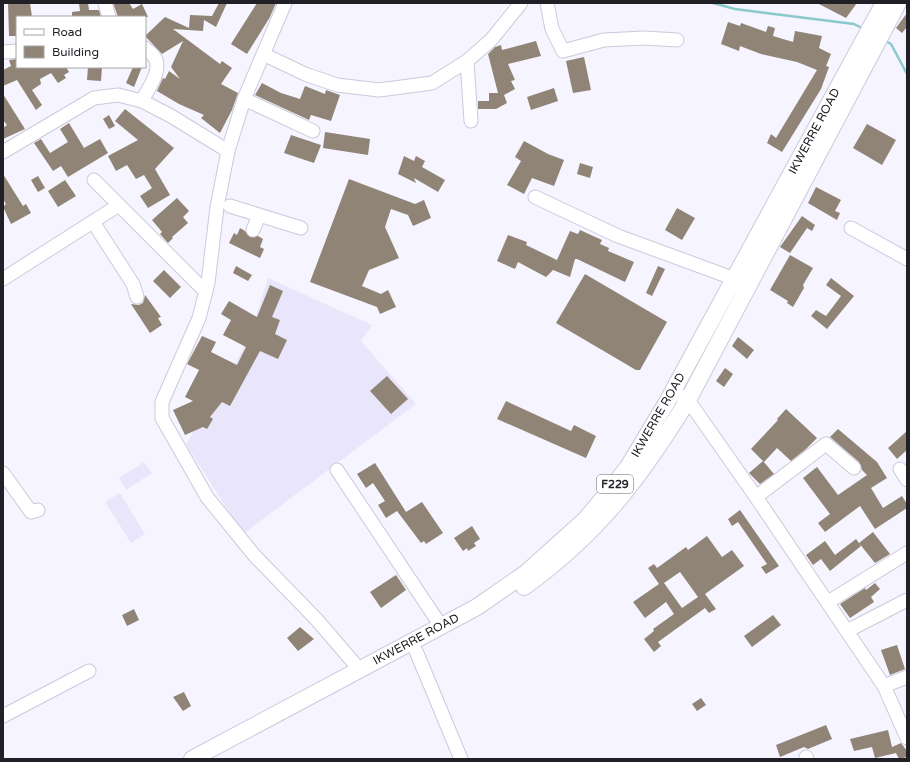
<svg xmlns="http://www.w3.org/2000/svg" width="910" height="762" font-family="'Varela Round',sans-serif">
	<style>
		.built { fill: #e9e6fb }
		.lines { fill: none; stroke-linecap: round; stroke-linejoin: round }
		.stream { stroke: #8acacc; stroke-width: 2.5 }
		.building { fill: #908476; fill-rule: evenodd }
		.minor-casing { stroke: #ccc9dc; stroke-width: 15 }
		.major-casing { stroke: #ccc9dc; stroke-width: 18 }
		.minor { stroke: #fff; stroke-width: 13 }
		.major { stroke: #fff; stroke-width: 16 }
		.labels { text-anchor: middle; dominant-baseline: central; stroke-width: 3; stroke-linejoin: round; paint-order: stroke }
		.shield { fill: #fff; stroke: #646368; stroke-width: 1 }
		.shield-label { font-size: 11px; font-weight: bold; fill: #212027 }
		.street-label { font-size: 12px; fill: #212027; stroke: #fff }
	</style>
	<rect width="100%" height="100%" fill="#f5f4ff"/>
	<path class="built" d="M 268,278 L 372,325 L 361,341 L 416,404 L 243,534 L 186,444 L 235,365 L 252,329 Z
		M 144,462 L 152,473 L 126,490 L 119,478 Z
		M 120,493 L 145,534 L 131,543 L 105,502 Z"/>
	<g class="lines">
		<path class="stream" d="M 713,3 L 735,9 L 854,24 L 864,29
			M 884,40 L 891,44 L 907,74"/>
	</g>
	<path class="building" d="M 8,3 L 20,4 L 30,3 L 32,17 L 17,17 L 17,36 L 9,36 Z
		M 79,3 L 88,3 L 89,10 L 99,10 L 101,17 L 72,17 L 72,12 L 80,11 Z
		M 113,3 L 129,3 L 133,9 L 142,4 L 148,17 L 118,17 Z
		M 219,3 L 227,3 L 216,27 L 204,20 L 203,31 L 173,29 L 220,64 L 222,61 L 232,68 L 221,84 L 238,93 L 232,110 L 220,133 L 201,118 L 204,115 L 179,104 L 157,91 L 163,78 L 165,79 L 169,71 L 180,79 L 171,67 L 183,41 L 162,54 L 145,36 L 165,17 L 189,28 L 190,15 L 212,16 Z
		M 257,3 L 276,3 L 270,17 L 247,54 L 231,44 Z
		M 817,3 L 857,3 L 846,18 Z
		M 907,13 L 907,27 L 902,33 L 896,28 Z
		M 728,22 L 740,26 L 741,23 L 766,32 L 768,26 L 775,28 L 773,36 L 793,42 L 795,31 L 822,36 L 819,48 L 831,54 L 826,66 L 829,67 L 821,89 L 782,152 L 767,143 L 771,134 L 776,138 L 817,70 L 797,62 L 761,54 L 740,46 L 739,51 L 721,44 Z
		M 536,41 L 541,56 L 508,64 L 515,80 L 511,81 L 515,89 L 504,95 L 507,103 L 496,109 L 478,109 L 478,101 L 489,101 L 489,93 L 498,93 L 488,54 L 495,47 L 501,45 L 502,50 Z
		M 584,57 L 591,90 L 573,93 L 566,61 Z
		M 17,59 L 17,67 L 66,67 L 69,72 L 64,75 L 66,78 L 58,83 L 51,73 L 40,79 L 41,84 L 32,90 L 42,105 L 36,110 L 17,80 L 3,86 L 3,70 L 11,66 L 9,60 Z
		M 88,67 L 102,67 L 101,81 L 87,80 Z
		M 133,67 L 142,67 L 134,87 L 126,83 Z
		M 262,83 L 281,93 L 300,99 L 305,86 L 325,94 L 326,90 L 340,95 L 331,121 L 311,115 L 309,120 L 255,95 Z
		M 554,88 L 558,101 L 531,110 L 527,97 Z
		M 3,94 L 25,129 L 3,139 L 3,128 L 7,125 L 3,120 Z
		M 125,109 L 174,148 L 155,169 L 170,195 L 148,208 L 140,196 L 152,188 L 144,175 L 136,179 L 127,165 L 116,171 L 108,156 L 138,140 L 115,121 Z
		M 109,115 L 115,126 L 109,129 L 103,119 Z
		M 69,123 L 84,148 L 100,139 L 108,153 L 68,177 L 61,166 L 53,171 L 34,143 L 41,139 L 50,153 L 68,142 L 60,129 Z
		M 867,124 L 896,140 L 882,165 L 853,148 Z
		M 325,132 L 370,139 L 368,155 L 323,148 Z
		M 291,135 L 321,145 L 314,163 L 284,153 Z
		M 524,141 L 548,154 L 564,160 L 554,186 L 532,178 L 524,194 L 507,185 L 521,161 L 515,157 Z
		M 404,156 L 414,161 L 416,156 L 425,161 L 422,167 L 445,180 L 438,192 L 414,178 L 416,183 L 398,174 Z
		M 580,163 L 593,167 L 590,178 L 577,174 Z
		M 3,174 L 23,206 L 26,204 L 31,213 L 11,224 L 3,207 L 6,204 L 3,199 Z
		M 38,176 L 45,188 L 38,192 L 31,180 Z
		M 349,179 L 415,204 L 424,200 L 431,218 L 413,226 L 408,215 L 391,209 L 385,227 L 399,258 L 369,270 L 362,286 L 381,294 L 388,290 L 396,307 L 380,314 L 377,307 L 310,282 Z
		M 65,180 L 76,196 L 58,207 L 48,191 Z
		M 816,187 L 841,200 L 835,211 L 840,213 L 837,220 L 808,203 Z
		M 177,198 L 189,211 L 183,217 L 188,223 L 172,237 L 173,238 L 168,243 L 160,234 L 162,232 L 152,220 Z
		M 677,208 L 695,218 L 682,240 L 665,230 Z
		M 802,216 L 815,225 L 812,231 L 807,228 L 790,253 L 780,247 Z
		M 240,228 L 245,231 L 250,237 L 258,236 L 263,239 L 260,247 L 264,249 L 260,258 L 229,243 L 234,233 L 237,235 Z
		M 580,230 L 602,240 L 600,244 L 609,248 L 608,251 L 634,262 L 625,282 L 577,259 L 575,259 L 570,277 L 553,270 L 546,277 L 518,262 L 515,269 L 497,261 L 508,235 L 527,242 L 526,245 L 557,260 L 570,231 L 578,234 Z
		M 790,255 L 813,268 L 803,285 L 804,288 L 793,307 L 787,303 L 788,301 L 770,290 Z
		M 236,266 L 252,275 L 248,281 L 233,273 Z
		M 658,266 L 665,269 L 652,296 L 646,293 Z
		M 164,270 L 181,287 L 170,298 L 153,281 Z
		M 585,274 L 667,322 L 640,370 L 636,370 L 556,323 Z
		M 831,278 L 854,296 L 827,329 L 811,316 L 816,310 L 826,316 L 841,296 L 826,285 Z
		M 270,285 L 283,291 L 272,317 L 280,320 L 275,334 L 287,340 L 278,359 L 260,351 L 230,406 L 222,402 L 210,417 L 213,419 L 207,429 L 203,427 L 185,435 L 173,410 L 193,401 L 185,397 L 199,370 L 187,364 L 202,336 L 216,342 L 211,352 L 237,365 L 246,347 L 223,335 L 231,320 L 221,314 L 229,301 L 257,317 Z
		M 145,295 L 161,317 L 158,318 L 162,325 L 150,333 L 131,304 L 139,305 L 143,303 Z
		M 738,337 L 754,350 L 747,359 L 732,346 Z
		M 725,368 L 733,374 L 724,387 L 716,381 Z
		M 387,376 L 408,399 L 391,414 L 370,391 Z
		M 506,401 L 571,431 L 574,425 L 596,436 L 586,458 L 497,419 Z
		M 786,409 L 817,438 L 806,449 L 791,461 L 777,448 L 764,462 L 751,449 L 778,420 L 777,419 Z
		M 838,429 L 877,462 L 887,478 L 871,488 L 883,508 L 902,496 L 907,504 L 907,508 L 875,529 L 860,506 L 825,532 L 818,523 L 830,514 L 803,478 L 817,467 L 838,495 L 867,475 L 862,470 L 859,462 L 830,437 Z
		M 907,431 L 907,450 L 897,459 L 888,448 Z
		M 763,461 L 774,474 L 760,484 L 749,473 Z
		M 375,463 L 406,512 L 422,502 L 443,533 L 426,544 L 424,541 L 421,543 L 397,511 L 386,518 L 378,505 L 385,501 L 373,483 L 366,488 L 357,474 Z
		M 740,510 L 779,566 L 766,574 L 761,567 L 767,564 L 738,522 L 732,526 L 728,519 Z
		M 472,526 L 480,539 L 474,543 L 476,546 L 468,551 L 467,548 L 463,551 L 454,538 Z
		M 873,532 L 890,554 L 875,563 L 859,543 Z
		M 707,536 L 722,557 L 732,550 L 744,566 L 705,594 L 716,609 L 709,613 L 705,608 L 658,642 L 661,646 L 654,652 L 644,639 L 654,631 L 653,629 L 674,614 L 666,602 L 645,618 L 633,602 L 659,584 L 648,568 L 654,564 L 657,568 L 686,547 L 688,550 ZM 680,572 L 698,597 L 682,608 L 664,583 Z
		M 856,539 L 861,546 L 830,571 L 821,559 L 813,565 L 806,555 L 825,541 L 835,555 Z
		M 396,575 L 406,590 L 381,608 L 370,592 Z
		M 875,583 L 880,589 L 871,597 L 874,602 L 850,618 L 840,604 L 865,588 L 866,590 Z
		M 134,609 L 139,620 L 127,626 L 122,615 Z
		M 773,615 L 781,625 L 752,647 L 744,636 Z
		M 300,627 L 314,639 L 298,651 L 287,638 Z
		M 897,645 L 905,669 L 890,675 L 881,650 Z
		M 184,692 L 191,706 L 183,711 L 173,697 Z
		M 701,698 L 706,705 L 697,711 L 692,704 Z
		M 826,725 L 832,739 L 808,749 L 804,747 L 780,757 L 776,745 Z
		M 888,730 L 892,747 L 901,743 L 907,751 L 907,757 L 899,759 L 896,753 L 875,758 L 872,747 L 854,751 L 850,739 Z"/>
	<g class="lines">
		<defs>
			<path id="minor" d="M 105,3 L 109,17
				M 285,3 L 244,99 L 228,151 L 217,207 L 208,283 L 199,318 L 162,402 L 162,418 L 207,497 L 254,555 L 317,620 L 360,670
				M 547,3 L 552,29 L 563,51 L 604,40 L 644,38 L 677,40
				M 3,52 L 17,51
				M 263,54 L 305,74 L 337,85 L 379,90 L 432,83 L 467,61 L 491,40 L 521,3
				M 467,61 L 471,121
				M 244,99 L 313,131
				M 142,101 C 147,90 161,73 156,60 C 154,55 149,52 145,48
				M 3,152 L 94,98 L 118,95 L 142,101 L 171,116 L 228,151
				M 94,180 L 206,292
				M 535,197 L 618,236 L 735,279
				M 230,206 L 301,228
				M 93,222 L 133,284 L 137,297
				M 851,228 L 907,259
				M 253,230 L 259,215
				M 3,279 L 119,205
				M 681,396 L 688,400 L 756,497 L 884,686 L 907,738
				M 900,469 L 907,480
				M 337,470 L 441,626
				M 3,473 L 31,512 L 38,510
				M 756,497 L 826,444 L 854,468
				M 828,602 L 907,553
				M 847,631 L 907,600
				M 416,651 L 461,759
				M 884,686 L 907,677
				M 3,716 L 89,671
				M 806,757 L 807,759"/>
			<path id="major" d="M 524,587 C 599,533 640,478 688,400 L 898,3
				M 192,759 L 477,607 L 526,573 L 585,520 L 610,490 L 628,467 L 667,402 L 884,3"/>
		</defs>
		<use href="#minor" class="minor-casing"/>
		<use href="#major" class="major-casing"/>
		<use href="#minor" class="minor"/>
		<use href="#major" class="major"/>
	</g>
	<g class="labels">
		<rect class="shield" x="597" y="475" width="36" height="18" rx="3"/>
		<g class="shield-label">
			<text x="615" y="484">F229</text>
		</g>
		<g class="street-label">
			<text transform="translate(814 131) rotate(-62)">IKWERRE ROAD</text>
			<text transform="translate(658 415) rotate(-60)">IKWERRE ROAD</text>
			<text transform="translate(416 639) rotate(-28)">IKWERRE ROAD</text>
		</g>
	</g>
	<rect width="910" height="762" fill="none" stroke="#212027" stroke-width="8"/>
	<rect x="16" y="16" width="130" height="52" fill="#ffffff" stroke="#a6a6a9"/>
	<rect x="24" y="29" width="20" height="6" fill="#ffffff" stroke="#a6a6a9"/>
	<text x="52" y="36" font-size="12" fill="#212027">Road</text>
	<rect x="24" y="46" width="20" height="12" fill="#908476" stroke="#a6a6a9"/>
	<text x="52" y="56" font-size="12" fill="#212027">Building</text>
</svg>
